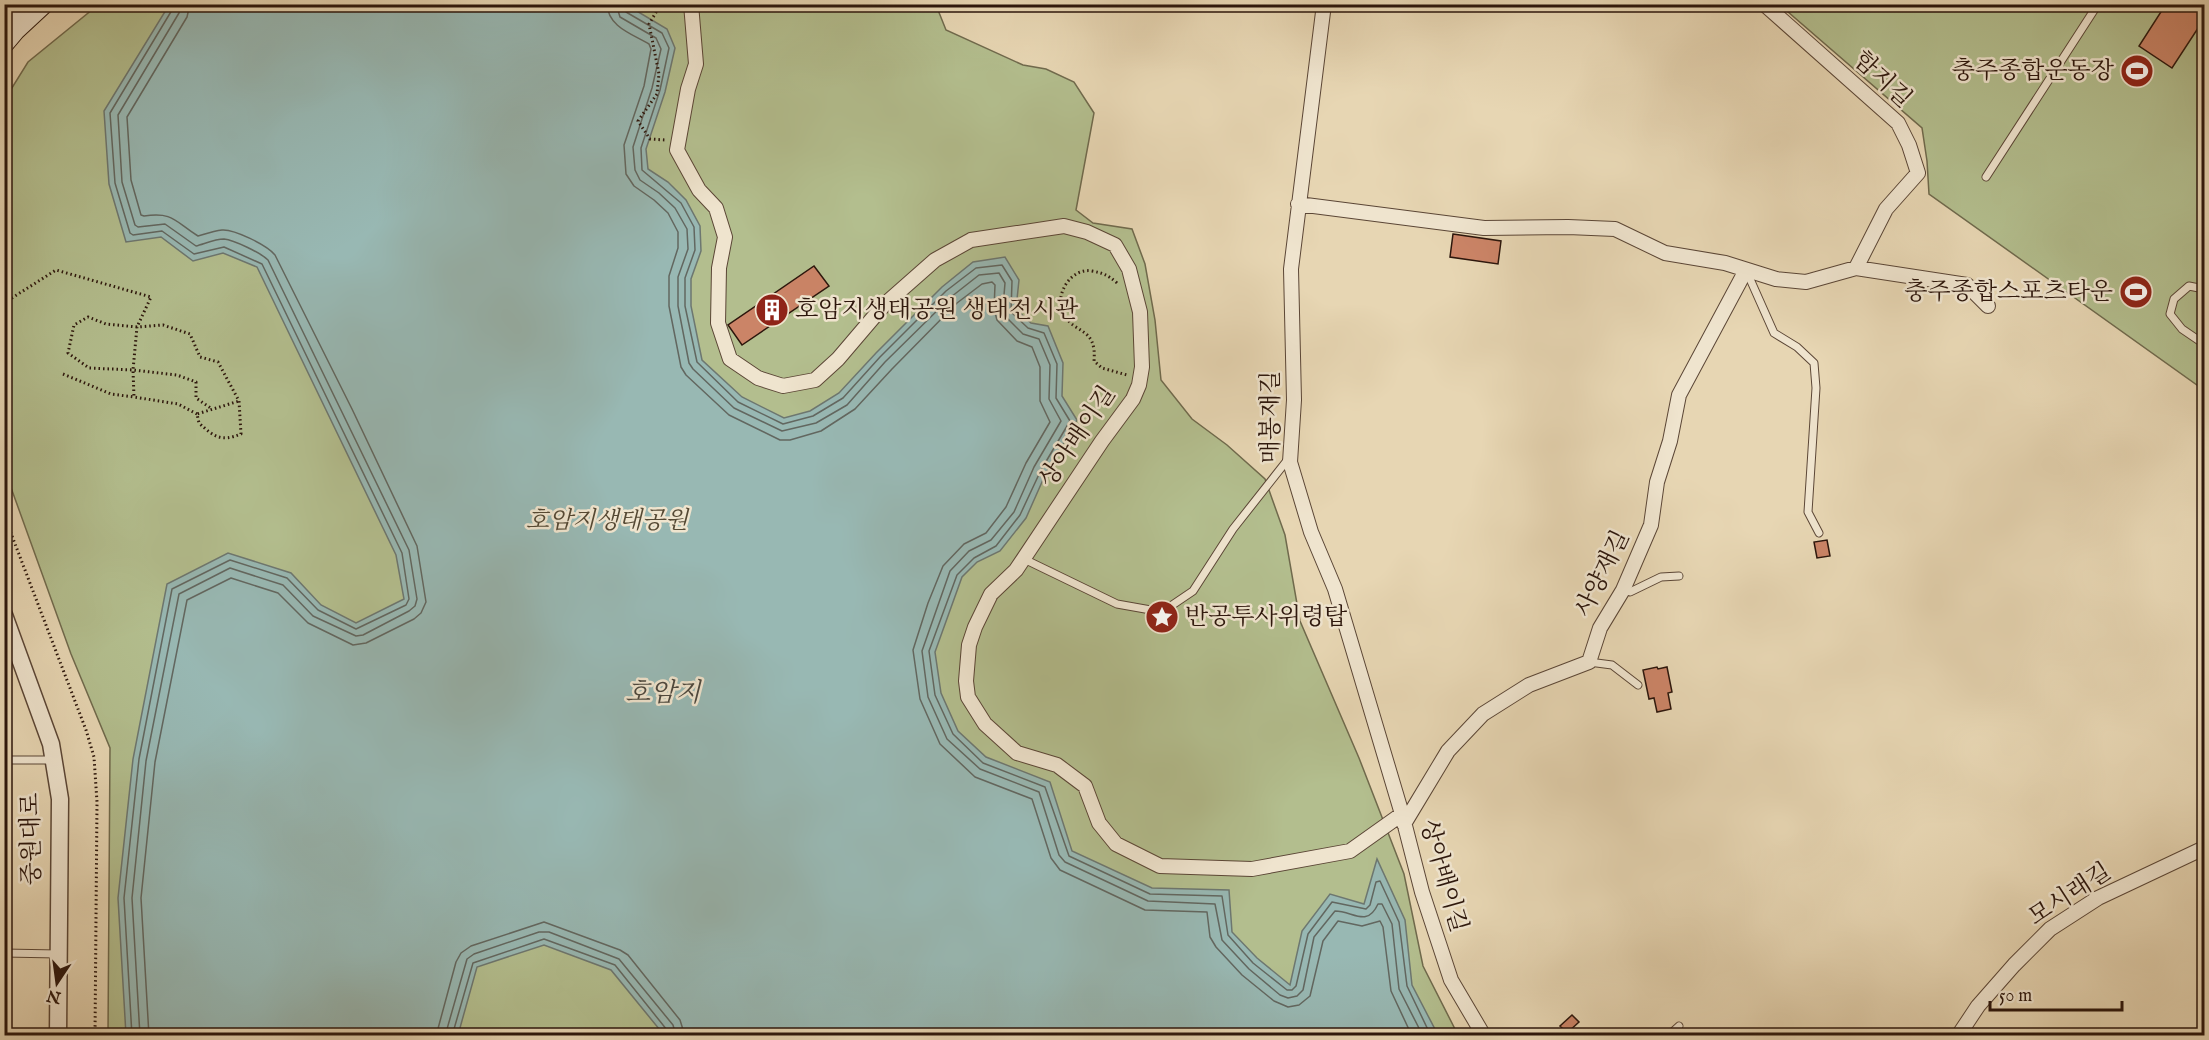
<svg xmlns="http://www.w3.org/2000/svg" width="2209" height="1040" font-family="'IM FELL English','Noto Serif KR',serif">
	<style>
		.green { fill: #b3be8e; stroke: #706a4d; stroke-width: 1.5 }
		.water { fill: #98b8b3; stroke: #6d7770; stroke-width: 1.5 }
		.lines { fill: none; stroke-linecap: round; stroke-linejoin: round }
		.shore { stroke: #626760; stroke-width: 1.5 }
		.building { fill: #cb8467; stroke: #2c160c; stroke-width: 1.5 }
		.service-casing { stroke: #5b4636; stroke-width: 9 }
		.minor-casing { stroke: #5b4636; stroke-width: 16 }
		.tertiary-casing { stroke: #5b4636; stroke-width: 19 }
		.secondary-casing { stroke: #2c160c; stroke-width: 22 }
		.path { stroke: #2c160c; stroke-width: 3; stroke-dasharray: 1.5 3; stroke-linecap: butt }
		.service { stroke: #efe4ce; stroke-width: 7 }
		.minor { stroke: #efe4ce; stroke-width: 14 }
		.tertiary { stroke: #efe4ce; stroke-width: 16 }
		.secondary { stroke: #efe4ce; stroke-width: 20 }
		.labels { text-anchor: middle; dominant-baseline: central; stroke-width: 5; stroke-linejoin: round; paint-order: stroke }
		.poi-label { font-size: 24px; fill: #2c160c; stroke: #efe4ce; text-anchor: end }
		.street-label { font-size: 24px; fill: #2c160c; stroke: #efe4ce }
		.park-label { font-size: 24px; font-style: italic; fill: #544833; stroke: #efe4ce }
		.water-label { font-size: 26px; font-style: italic; fill: #4c473e; stroke: #efe4ce }
	</style>
	<rect width="100%" height="100%" fill="#e7d6b3"/>
	<filter id="stains"><feTurbulence type="fractalNoise" baseFrequency=".00333" numOctaves="4"/><feColorMatrix values="0 0 0 0 .2 0 0 0 0 .09 0 0 0 0 .02 0 0 0 .5 -.17"/></filter>
	<radialGradient id="worn" r=".72"><stop offset=".6" stop-color="#630" stop-opacity="0"/><stop offset="1" stop-color="#630" stop-opacity=".3"/></radialGradient>
	<path class="green" d="M 98,5 L 936,5 L 946,30 L 1023,65 L 1046,69 L 1074,82 L 1094,113 L 1076,210 L 1093,223 L 1132,229 L 1145,264 L 1155,320 L 1161,380 L 1192,419 L 1227,445 L 1265,479 L 1285,535 L 1300,621 L 1359,758 L 1404,874 L 1423,966 L 1458,1035 L 108,1035 L 110,748 L 71,654 L 5,471 L 5,99 L 28,62 Z
		M 1780,5 L 2204,5 L 2204,390 L 1929,194 L 1927,161 L 1922,128 Z"/>
	<path class="water" d="M 169,5 L 625,4 L 667,29 L 675,48 L 665,92 L 646,149 L 648,169 L 668,182 L 686,200 L 700,226 L 701,251 L 691,279 L 691,306 L 702,360 L 742,397 L 784,418 L 810,411 L 839,393 L 876,353 L 942,287 L 973,262 L 1005,257 L 1019,280 L 1016,309 L 1031,323 L 1048,326 L 1063,363 L 1062,396 L 1077,420 L 1046,473 L 1026,518 L 1000,551 L 977,562 L 962,577 L 935,652 L 941,693 L 958,731 L 986,757 L 1050,782 L 1072,851 L 1152,888 L 1229,890 L 1232,932 L 1257,958 L 1290,985 L 1302,931 L 1330,894 L 1364,904 L 1377,859 L 1405,920 L 1412,985 L 1438,1035 L 664,1035 L 611,970 L 544,945 L 477,967 L 458,1035 L 126,1035 L 118,898 L 133,759 L 167,584 L 228,553 L 291,573 L 321,605 L 356,623 L 404,599 L 396,555 L 257,267 L 223,253 L 193,261 L 161,237 L 126,242 L 109,184 L 104,111 Z"/>
	<g class="lines">
		<path class="shore" d="M 607,4 C 608,27 632,34 649,44 L 651,49 L 644,86 L 624,145 L 626,174 L 634,186 L 654,200 L 668,213 L 678,232 L 678,248 L 669,276 L 669,306 L 681,367 L 686,375 L 729,415 L 780,440 L 790,440 L 821,431 L 855,409 L 892,369 L 957,303 L 982,284 L 992,282 L 995,285 L 994,309 L 997,320 L 1017,341 L 1032,347 L 1040,367 L 1040,401 L 1050,422 L 1026,463 L 1006,507 L 986,533 L 964,544 L 943,566 L 928,603 L 913,650 L 920,699 L 940,744 L 975,777 L 1032,799 L 1051,858 L 1060,870 L 1145,910 L 1207,912 L 1210,937 L 1216,947 L 1242,975 L 1274,1001 L 1288,1007 L 1299,1005 L 1310,996 L 1323,941 L 1338,921 L 1362,926 L 1380,921 L 1383,927 L 1391,991 L 1412,1036
			M 616,4 L 620,17 L 656,38 L 661,49 L 652,88 L 633,147 L 635,170 L 640,180 L 659,193 L 675,208 L 687,229 L 688,249 L 678,277 L 678,306 L 689,363 L 693,369 L 734,408 L 782,431 L 816,423 L 847,405 L 885,362 L 951,297 L 979,275 L 999,273 L 1005,283 L 1003,307 L 1005,316 L 1023,334 L 1039,339 L 1050,365 L 1049,399 L 1061,421 L 1034,467 L 1014,512 L 991,540 L 969,551 L 950,571 L 922,651 L 928,697 L 947,739 L 980,769 L 1039,792 L 1059,855 L 1065,862 L 1148,901 L 1215,904 L 1222,940 L 1249,969 L 1280,995 L 1288,998 L 1297,996 L 1303,990 L 1314,937 L 1335,911 C 1353,911 1367,928 1378,904 L 1382,904 L 1392,924 L 1399,989 L 1423,1036
			M 624,4 L 626,12 L 662,33 L 669,48 L 660,90 L 641,148 L 642,170 L 681,203 L 694,227 L 695,250 L 685,278 L 685,306 L 697,362 L 738,402 L 783,424 L 813,416 L 843,398 L 880,357 L 946,291 L 976,268 L 1002,265 L 1012,281 L 1011,312 L 1028,328 L 1044,333 L 1057,364 L 1056,398 L 1070,421 L 1041,470 L 1020,515 L 996,546 L 974,558 L 957,575 L 929,651 L 935,695 L 953,734 L 983,763 L 1045,787 L 1069,856 L 1150,894 L 1222,896 L 1228,935 L 1253,963 L 1287,990 L 1292,990 L 1296,986 L 1308,934 L 1332,902 L 1366,909 L 1370,905 L 1376,882 L 1380,881 L 1399,922 L 1407,986 L 1431,1036
			M 132,1036 L 124,898 L 139,759 L 172,589 L 230,560 L 287,578 L 318,610 L 356,629 L 406,605 L 409,599 L 402,553 L 262,264 L 224,247 L 194,254 L 162,231 L 133,235 L 130,233 L 115,183 L 110,113 L 172,10 L 173,4
			M 140,1036 L 132,898 L 146,761 L 179,594 L 230,568 L 283,585 L 313,616 L 356,636 L 363,635 L 409,611 L 415,606 L 417,599 L 409,550 L 268,260 C 261,253 234,240 224,239 C 215,239 204,244 196,246 L 165,224 L 138,227 L 135,225 L 122,182 L 118,115 L 179,13 L 181,4
			M 149,1036 L 141,898 L 155,762 L 187,600 L 231,578 L 278,593 L 308,623 L 353,645 L 366,643 L 414,619 L 421,613 L 426,602 L 417,546 L 352,409 L 275,255 C 267,245 234,229 222,230 C 214,231 205,234 198,236 C 174,221 174,212 144,216 L 141,215 L 131,180 L 127,117 L 187,17 L 190,4
			M 436,1036 L 456,962 L 461,953 L 471,946 L 544,922 L 620,950 L 628,955 L 680,1020 L 685,1036
			M 445,1036 L 467,959 L 474,954 L 539,932 L 549,932 L 619,959 L 673,1025 L 676,1036
			M 452,1036 L 473,963 L 544,939 L 615,965 L 667,1030 L 668,1036"/>
	</g>
	<path class="building" d="M 2166,4 L 2204,4 L 2204,19 L 2172,68 L 2139,46 Z
		M 1453,234 L 1501,241 L 1498,264 L 1450,257 Z
		M 814,266 L 829,286 L 742,345 L 728,325 Z
		M 1827,540 L 1830,556 L 1817,558 L 1814,542 Z
		M 1657,667 L 1658,669 L 1667,667 L 1672,692 L 1668,693 L 1671,709 L 1657,712 L 1654,698 L 1649,699 L 1643,670 Z
		M 1572,1015 L 1579,1022 L 1567,1033 L 1560,1026 Z"/>
	<g class="lines">
		<defs>
			<path id="service" d="M 1986,177 L 2098,4
				M 1746,270 L 1774,333 L 1797,347 L 1814,363 L 1816,388 L 1808,512 L 1819,533
				M 2204,289 L 2189,286 L 2174,299 L 2170,314 L 2182,329 L 2204,344
				M 1024,559 L 1117,604 L 1162,612 L 1193,591 L 1233,529 L 1289,458
				M 1623,590 L 1630,592 L 1661,577 L 1679,576
				M 1589,662 L 1612,665 L 1638,685
				M 4,760 L 53,760
				M 4,953 L 58,954
				M 1668,1036 L 1679,1026"/>
			<path id="minor" d="M 691,4 L 696,64 L 688,89 L 677,150 L 699,190 L 716,208 L 725,237 L 719,268 L 718,323 L 730,359 L 758,378 L 783,386 L 815,380 L 838,359 L 884,305 L 935,260 L 971,240 L 1064,226 L 1087,232 L 1115,245 L 1129,269 L 1140,312 L 1142,367 L 1139,385 L 1133,399 L 1102,441 L 1016,570 L 991,594 L 975,627 L 969,645 L 966,681 L 968,697 L 985,724 L 1017,753 L 1057,765 L 1085,786 L 1099,823 L 1116,844 L 1160,866 L 1252,869 L 1350,851 L 1402,814 L 1422,892 L 1451,980 L 1484,1036
				M 1324,4 L 1291,269 L 1294,400 L 1290,462 L 1311,532 L 1335,589 L 1402,814
				M 1764,4 L 1898,123 L 1909,145 L 1918,173 L 1886,209 L 1856,268
				M 1298,204 L 1484,228 L 1568,227 L 1615,229 L 1665,253 L 1725,263 L 1776,279 L 1806,282 L 1856,268 L 1967,285 L 1988,306
				M 1404,824 L 1448,751 L 1483,714 L 1529,685 L 1589,662 L 1600,628 L 1623,590 L 1651,525 L 1657,482 L 1670,441 L 1679,395 L 1746,270
				M 1958,1036 L 1978,1006 L 2014,965 L 2050,929 L 2098,898 L 2204,848"/>
			<path id="tertiary" d="M 4,615 L 51,744 L 60,799 L 58,1036"/>
			<path id="secondary" d="M 4,12 L 28,4
				M 4,43 L 15,30 L 43,4"/>
		</defs>
		<use href="#service" class="service-casing"/>
		<use href="#minor" class="minor-casing"/>
		<use href="#tertiary" class="tertiary-casing"/>
		<use href="#secondary" class="secondary-casing"/>
		<path class="path" d="M 661,4 L 649,24 L 659,74 L 657,94 L 638,121 L 650,139 L 665,140
			M 1117,283 C 1108,275 1103,273 1092,271 C 1071,267 1054,295 1063,313 C 1074,335 1097,326 1094,361 L 1102,368 L 1127,375
			M 4,303 L 56,270 L 151,297 L 137,327 L 106,324 L 88,317 L 74,325 L 68,353 L 89,368 L 133,370 L 137,327 L 163,325 L 190,334 L 200,357 L 218,362 L 239,401 L 241,434 C 221,442 214,437 199,423 L 197,414 L 239,401
			M 63,374 L 111,394 L 134,397
			M 197,414 L 178,404 L 134,397 L 133,370 L 177,375 L 196,382 L 196,398 L 212,409
			M 4,515 L 86,730 L 94,757 L 97,802 L 95,1036"/>
		<use href="#service" class="service"/>
		<use href="#minor" class="minor"/>
		<use href="#tertiary" class="tertiary"/>
		<use href="#secondary" class="secondary"/>
	</g>
	<defs>
		<symbol id="stadium-disc" viewBox="-11 -11 22 22"><circle r="9.5" fill="#8f2418" stroke="#efe4ce"/><path d="M0-5a6.5 5 0 1 0 0 10a6.5 5 0 1 0 0-10ZM-3.5-1.8h7v3.6h-7Z" fill="#fff"/></symbol>
		<symbol id="building-disc" viewBox="-11 -11 22 22"><circle r="9.5" fill="#8f2418" stroke="#efe4ce"/><path d="M-4-6H4V6H1V3H-1V6H-4ZM-2.5-4.3h1.7v1.8h-1.7ZM.8-4.3h1.7v1.8H.8ZM-2.5-1h1.7V.8h-1.7ZM.8-1h1.7V.8H.8Z" fill="#fff"/></symbol>
		<symbol id="sight-disc" viewBox="-11 -11 22 22"><circle r="9.5" fill="#8f2418" stroke="#efe4ce"/><path d="M0-6L1.8-2.2L6-1.7L2.9 1.2L3.7 5.4L0 3.3L-3.7 5.4L-2.9 1.2L-6-1.7L-1.8-2.2Z" fill="#fff"/></symbol>
	</defs>
	<g fill-rule="evenodd">
		<use href="#stadium-disc" x="2118" y="52" width="38" height="38"/>
		<use href="#stadium-disc" x="2117" y="273" width="38" height="38"/>
		<use href="#building-disc" x="753" y="291" width="38" height="38"/>
		<use href="#sight-disc" x="1143" y="598" width="38" height="38"/>
	</g>
	<g class="labels">
		<g class="poi-label">
			<text x="2114" y="71">충주종합운동장</text>
			<text x="2113" y="292">충주종합스포츠타운</text>
			<text x="795" y="310" text-anchor="start">호암지생태공원 생태전시관</text>
			<text x="1185" y="617" text-anchor="start">반공투사위령탑</text>
		</g>
		<g class="street-label">
			<text transform="translate(1882 80) rotate(43)">함지길</text>
			<text transform="translate(1271 417) rotate(-90)">매봉재길</text>
			<text transform="translate(1078 437) rotate(-56)">상아배이길</text>
			<text transform="translate(1603 574) rotate(-64)">사양재길</text>
			<text transform="translate(32 839) rotate(-91)">중원대로</text>
			<text transform="translate(1443 876) rotate(74)">상아배이길</text>
			<text transform="translate(2070 895) rotate(-33)">모시래길</text>
		</g>
		<g class="park-label">
			<text x="607" y="521">호암지생태공원</text>
		</g>
		<g class="water-label">
			<text x="663" y="693">호암지</text>
		</g>
	</g>
	<rect width="2209" height="1040" fill="none" stroke="#e7d6b3" stroke-width="24"/>
	<rect x="6" y="6" width="2197" height="1028" fill="none" stroke="#2c160c" stroke-width="3"/>
	<rect x="12" y="12" width="2185" height="1016" fill="none" stroke="#2c160c" stroke-width="1.5"/>
	<g transform="translate(57 983) rotate(193)" stroke="#efe4ce" stroke-width="4.5" paint-order="stroke">
	<path d="M0-4.5L10 22L0 15L-10 22Z" fill="#2c160c"/>
	<text y="-9" font-size="16" font-weight="bold" text-anchor="middle" fill="#2c160c">N</text>
	</g>
	<path d="M1990 1001v9h132v-9" fill="none" stroke="#2c160c" stroke-width="3"/>
	<text x="1999" y="1001" font-size="18" fill="#2c160c" stroke="#efe4ce" stroke-width="4.5" paint-order="stroke">50 m</text>
	<rect width="100%" height="100%" filter="url(#stains)"/>
	<rect width="100%" height="100%" fill="url(#worn)"/>
</svg>
